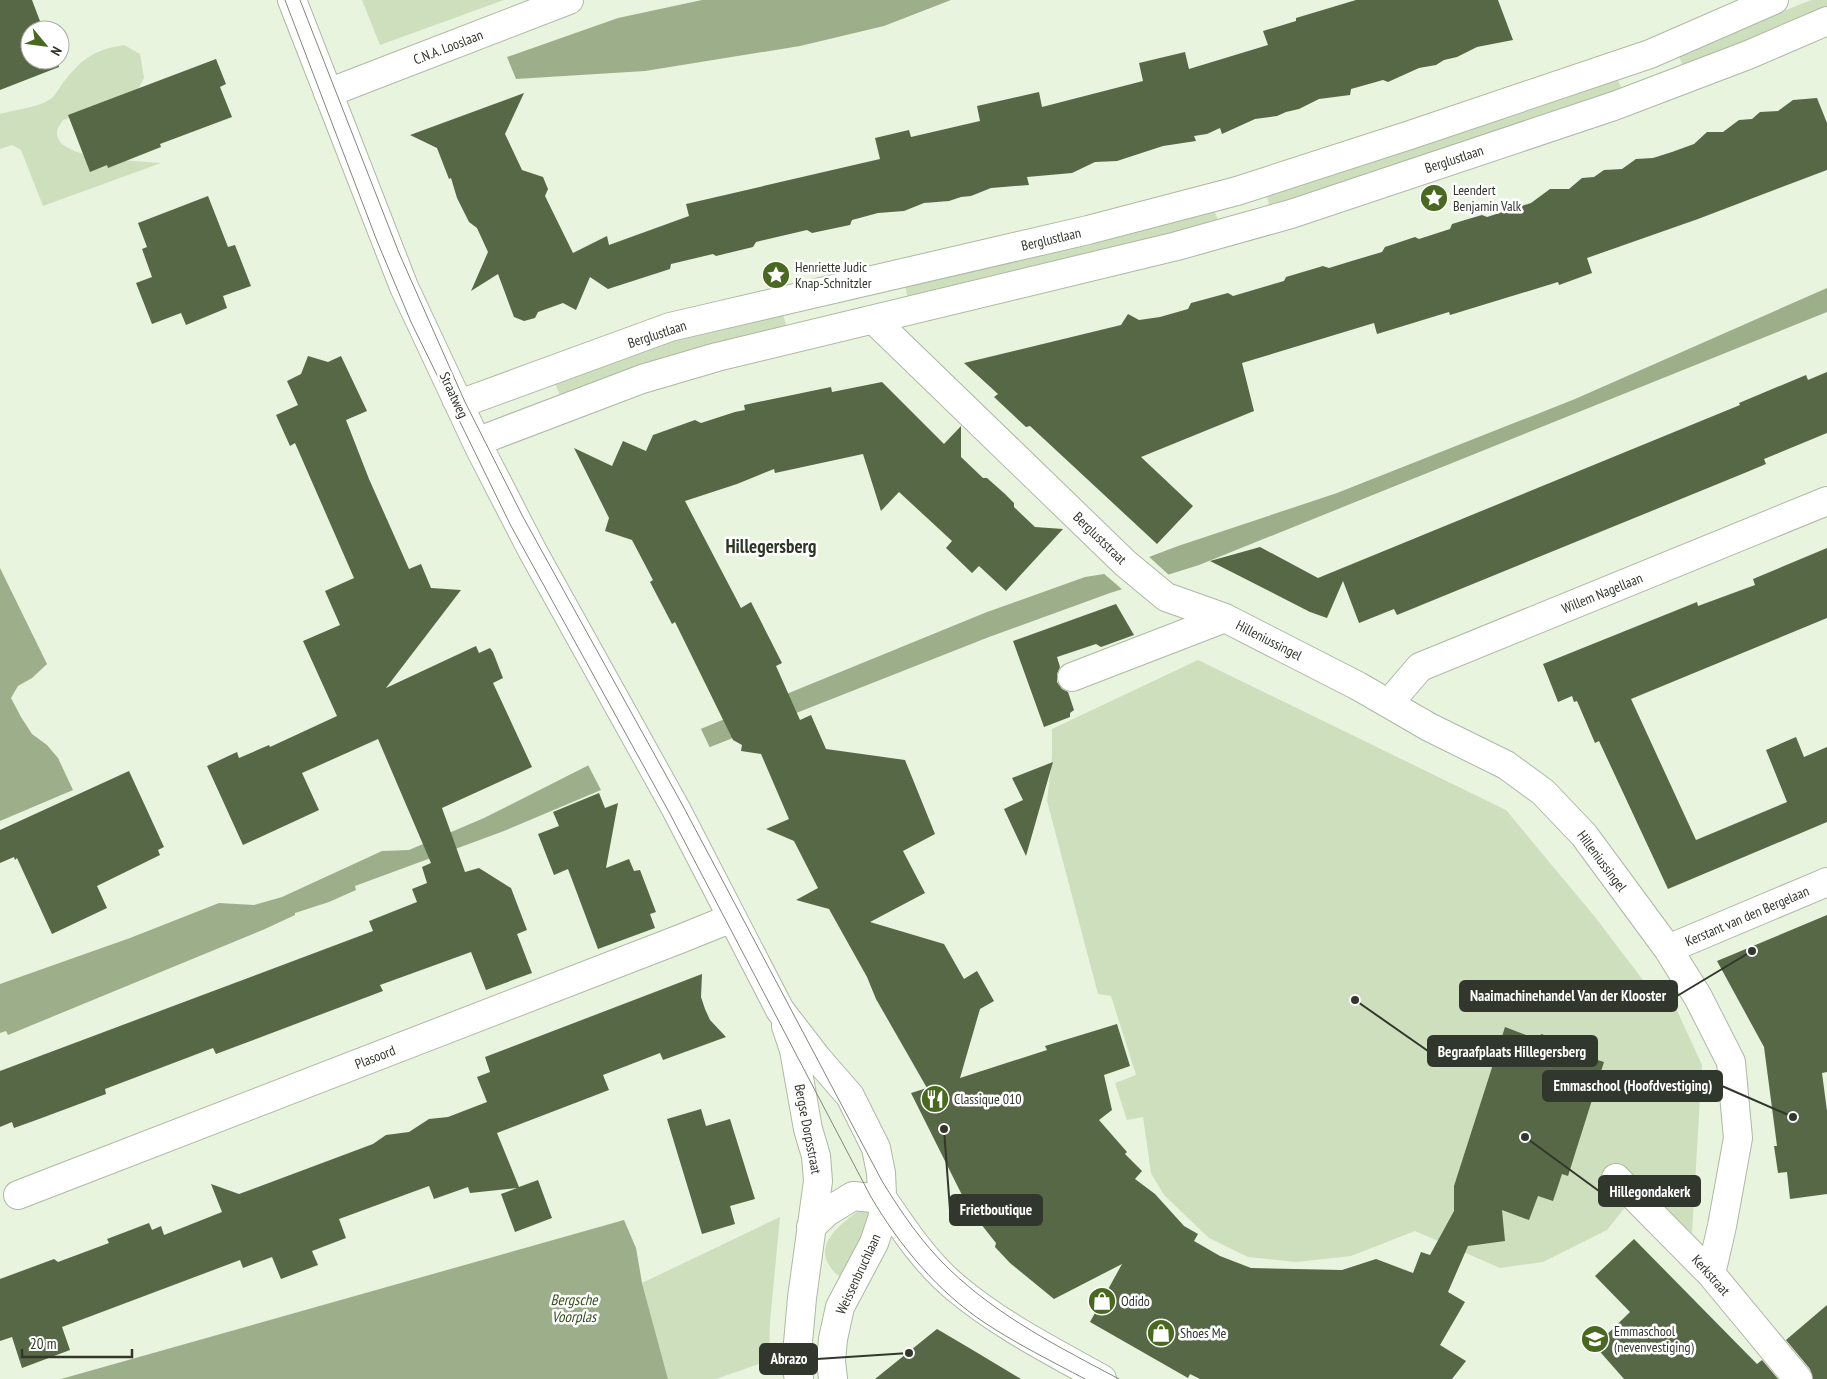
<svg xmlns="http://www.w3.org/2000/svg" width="1827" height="1379" font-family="'PT Sans Narrow',sans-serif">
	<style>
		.green { fill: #cedfbd }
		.water { fill: #9caf8a }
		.pier { fill: #e8f4dd }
		.building { fill: #576846 }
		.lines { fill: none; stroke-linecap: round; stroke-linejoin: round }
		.minor-casing { stroke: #adb9a3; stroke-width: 30 }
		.minor { stroke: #fff; stroke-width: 28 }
		.tram { stroke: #808879; stroke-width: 1 }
		.labels { text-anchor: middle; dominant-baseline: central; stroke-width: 5; stroke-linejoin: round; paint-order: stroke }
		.street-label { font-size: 14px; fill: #32372e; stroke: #fff }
		.poi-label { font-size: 14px; fill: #32372e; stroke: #fff; text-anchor: start }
		.water-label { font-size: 15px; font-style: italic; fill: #364f18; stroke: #fff }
		.district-label { font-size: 19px; font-weight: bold; fill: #2d3624; stroke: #fff }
		.leader { fill: none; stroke: #32372e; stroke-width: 2 }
		.callout-dot { fill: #32372e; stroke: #fff; stroke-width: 2 }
		.callout { fill: #32372e; stroke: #32372e; stroke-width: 2 }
		.callout-label { font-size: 15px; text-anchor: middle; font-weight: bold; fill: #fff }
	</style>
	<rect width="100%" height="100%" fill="#e8f4dd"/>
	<path class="green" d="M 362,0 L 504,0 L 380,45 Z
		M 1811,0 L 1827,0 L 1827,9 L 1686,66 L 1682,64 L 1679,56 L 1684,51 Z
		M 124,45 L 140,54 L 144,78 L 133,99 L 63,120 C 59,126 55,131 58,138 C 66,160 140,161 161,163 L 43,206 L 21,150 L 12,145 L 0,149 L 0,114 C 14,110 41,107 52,98 C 57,93 61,85 66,79 C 84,57 95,50 124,45 Z
		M 1617,78 L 1621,87 L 1619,91 L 1274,207 L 1269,205 L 1267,196 Z
		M 1214,210 L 1218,220 L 1213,224 L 908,300 L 905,285 Z
		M 782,311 L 787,328 L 561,398 L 555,383 L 701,330 Z
		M 1198,660 L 1506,810 L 1595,917 L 1649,988 L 1663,980 L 1702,1065 L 1692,1233 L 1640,1189 L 1607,1230 L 1543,1262 L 1500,1268 L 1415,1231 L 1351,1256 L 1296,1262 L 1248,1257 L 1209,1238 L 1164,1195 L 1151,1173 L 1143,1117 L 1127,1120 L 1115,1083 L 1136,1075 L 1111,996 L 1098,994 L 1047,801 L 1052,757 L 1052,729 Z
		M 857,1212 L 871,1212 L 866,1238 L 840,1277 C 809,1252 832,1230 857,1212 Z
		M 780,1217 L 770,1322 L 769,1358 L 765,1362 L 716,1379 L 668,1379 L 642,1283 Z"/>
	<path class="water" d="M 702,0 L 951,0 L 884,26 L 800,46 L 645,71 L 516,79 L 507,57 L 618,18 Z
		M 1827,288 L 1827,312 L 1199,565 L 1110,593 L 989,637 L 601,790 L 504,831 L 355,886 L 356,890 L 329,902 L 295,913 L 295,915 L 265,929 L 8,1035 L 6,1031 L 0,1033 L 0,984 L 130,938 L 219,903 L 254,905 L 282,897 L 382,851 L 409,850 L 484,818 L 589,765 L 593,773 L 987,612 L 1085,577 L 1104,574 L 1178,546 L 1337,493 L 1575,399 Z
		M 0,568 L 47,664 L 32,678 L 18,686 L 11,698 L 21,717 L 32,734 L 47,745 L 58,758 L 73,790 L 0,821 Z
		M 624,1220 L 636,1248 L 642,1283 L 668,1379 L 61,1379 Z"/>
	<path class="pier" d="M 1147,555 L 1169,575 L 1124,591 L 1102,572 Z
		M 700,727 L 711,750 L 602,792 L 587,763 L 590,763 L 594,770 Z"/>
	<path class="building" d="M 0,0 L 32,0 L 43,29 L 45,28 L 46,30 L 30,30 L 30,60 L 57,60 L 59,67 L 0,90 Z
		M 1356,0 L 1498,0 L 1513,40 L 1477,47 L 1457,57 L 1444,60 L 1436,65 L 1419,68 L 1388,82 L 1383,80 L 1351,89 L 1350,95 L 1319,99 L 1299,109 L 1286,112 L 1277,116 L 1255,119 L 1222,134 L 1220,128 L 1207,134 L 1194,136 L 1196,141 L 1163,146 L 1117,161 L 1095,162 L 1072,173 L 1027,177 L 1029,185 L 991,188 L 971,196 L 961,197 L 949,201 L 924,203 L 904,211 L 878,213 L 852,220 L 850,225 L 812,233 L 807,230 L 756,242 L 753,247 L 716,256 L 713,254 L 671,264 L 670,269 L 608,289 L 590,277 L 576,310 L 563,303 L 538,312 L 535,318 L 524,321 L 514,317 L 498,274 L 471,291 L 488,252 L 477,228 L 469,222 L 457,198 L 451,178 L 449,179 L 437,148 L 410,135 L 524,93 L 505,134 L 522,170 L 543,177 L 548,189 L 545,196 L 573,253 L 607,236 L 609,245 L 689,216 L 686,204 L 880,159 L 875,138 L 909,130 L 911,137 L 980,121 L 977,106 L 1039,92 L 1042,107 L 1143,81 L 1139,63 L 1185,52 L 1189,69 L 1268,45 L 1263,31 L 1296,21 L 1296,18 Z
		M 216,59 L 226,84 L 220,87 L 232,117 L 160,144 L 161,147 L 108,168 L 107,165 L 90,172 L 68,115 Z
		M 1817,98 L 1827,123 L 1827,170 L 1698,219 L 1587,258 L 1592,273 L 1559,285 L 1558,282 L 1450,315 L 1449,312 L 1377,334 L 1374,323 L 1242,363 L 1254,411 L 1141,457 L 1193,506 L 1157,544 L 1030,426 L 1026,427 L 994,397 L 998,394 L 964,363 L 1121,325 L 1128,314 L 1139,320 L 1160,317 L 1188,309 L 1191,303 L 1228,293 L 1233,296 L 1284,281 L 1286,277 L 1323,266 L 1329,268 L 1355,260 L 1382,252 L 1385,247 L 1415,237 L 1419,239 L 1450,229 L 1452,224 L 1465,220 L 1482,215 L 1487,217 L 1531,203 L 1550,189 L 1569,189 L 1582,178 L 1594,177 L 1604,170 L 1622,169 L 1636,159 L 1653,158 L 1672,152 L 1694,144 L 1707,132 L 1723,132 L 1739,120 L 1752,119 L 1760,112 L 1778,111 L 1793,100 Z
		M 208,196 L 228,247 L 235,245 L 251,286 L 223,296 L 227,308 L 186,325 L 181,313 L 152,324 L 136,283 L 152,277 L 142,249 L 147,247 L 138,223 Z
		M 308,356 L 328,362 L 341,356 L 367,411 L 346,420 L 369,479 L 409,569 L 421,564 L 431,588 L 461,590 L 386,688 L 476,646 L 479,653 L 490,648 L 493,652 L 503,678 L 493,683 L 532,767 L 442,808 L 465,872 L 479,868 L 511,888 L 527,930 L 517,934 L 532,973 L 486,990 L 471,952 L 380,985 L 383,991 L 216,1054 L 213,1048 L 105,1089 L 106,1094 L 39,1119 L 14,1128 L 12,1122 L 0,1127 L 0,1071 L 373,931 L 369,921 L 417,902 L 412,889 L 427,883 L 422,867 L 431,863 L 378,739 L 302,773 L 319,810 L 243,845 L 207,766 L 237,752 L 239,758 L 269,745 L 270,747 L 337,716 L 303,641 L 340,625 L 325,591 L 354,578 L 295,443 L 290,446 L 276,415 L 298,405 L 287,381 L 301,374 Z
		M 1827,372 L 1827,433 L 1764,459 L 1766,464 L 1747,472 L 1397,615 L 1394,609 L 1359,623 L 1343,581 L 1327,618 L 1310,612 L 1210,561 L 1260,547 L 1318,578 L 1740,405 L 1739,403 L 1806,375 L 1808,380 Z
		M 882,382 L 944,444 L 961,426 L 961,457 L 983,478 L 987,478 L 1005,494 L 1014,503 L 1014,507 L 1035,527 L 1063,529 L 1006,591 L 979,566 L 972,573 L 946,548 L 952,541 L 899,492 L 881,511 L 863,454 L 775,473 L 774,469 L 737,484 L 685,501 L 741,608 L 751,602 L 782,663 L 776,666 L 800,720 L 811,715 L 826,749 L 905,760 L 935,834 L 903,851 L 925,893 L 870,922 L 944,944 L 964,979 L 977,971 L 994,1001 L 980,1009 L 960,1078 L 1047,1050 L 1045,1046 L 1117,1024 L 1130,1066 L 1104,1075 L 1112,1110 L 1099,1120 L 1127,1152 L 1125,1154 L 1142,1171 L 1135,1179 L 1155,1194 L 1184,1226 L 1198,1234 L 1194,1241 L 1220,1256 L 1251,1268 L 1342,1270 L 1376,1259 L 1413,1273 L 1421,1252 L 1430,1255 L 1454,1211 L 1454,1186 L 1505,1027 L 1539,1040 L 1541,1034 L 1557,1039 L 1573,1045 L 1570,1051 L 1604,1062 L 1568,1176 L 1562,1174 L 1553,1201 L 1538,1196 L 1529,1220 L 1502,1210 L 1505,1241 L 1468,1246 L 1448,1292 L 1465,1302 L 1440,1345 L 1466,1361 L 1452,1379 L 1200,1379 L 1190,1374 L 1188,1378 L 1090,1322 L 1122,1264 L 1054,1299 L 1010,1263 L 995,1247 L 996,1243 L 969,1209 L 911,1093 L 927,1088 L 876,999 L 867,977 L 829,909 L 796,900 L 818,888 L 794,841 L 766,829 L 789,819 L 761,754 L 741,751 L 742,745 L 733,740 L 675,622 L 672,624 L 650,582 L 653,580 L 632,540 L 605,531 L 609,518 L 574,448 L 612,466 L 623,441 L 646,451 L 653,435 L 695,420 L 701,423 L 735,412 L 745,410 L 744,405 L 831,387 L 832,392 Z
		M 1827,548 L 1827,618 L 1631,699 L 1696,840 L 1787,802 L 1766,750 L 1796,737 L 1804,757 L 1827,747 L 1827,822 L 1668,889 L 1599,741 L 1595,743 L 1577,701 L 1574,702 L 1572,696 L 1558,702 L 1543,664 L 1697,602 L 1698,606 L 1755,585 L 1753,579 Z
		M 1116,604 L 1134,635 L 1101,647 L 1096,644 L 1057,657 L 1060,667 L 1057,674 L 1057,682 L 1062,689 L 1068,692 L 1074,710 L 1070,713 L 1070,717 L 1044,727 L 1013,641 Z
		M 1053,762 L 1040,807 L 1026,856 L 1004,809 L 1023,800 L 1012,778 Z
		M 129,771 L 164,847 L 158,850 L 160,855 L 97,886 L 107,908 L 52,934 L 17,858 L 15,860 L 14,857 L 0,863 L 0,830 Z
		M 599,793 L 605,808 L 618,803 L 606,868 L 629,859 L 634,871 L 640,870 L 656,912 L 650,914 L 655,928 L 598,949 L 568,869 L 554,875 L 538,834 L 559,826 L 553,812 Z
		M 1827,915 L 1827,1072 L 1822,1073 L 1827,1111 L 1827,1194 L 1790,1199 L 1787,1172 L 1778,1173 L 1774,1146 L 1777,1146 L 1764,1047 L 1717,961 Z
		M 702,974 L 701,997 L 705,1009 L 710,1020 L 726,1037 L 663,1060 L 660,1053 L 603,1075 L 609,1090 L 497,1133 L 519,1187 L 538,1180 L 552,1218 L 515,1232 L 501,1194 L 517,1188 L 470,1193 L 468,1187 L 434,1199 L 429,1186 L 339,1219 L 346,1238 L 312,1251 L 318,1265 L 281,1279 L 272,1257 L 243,1268 L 240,1260 L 62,1327 L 70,1350 L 22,1368 L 12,1337 L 0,1341 L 0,1279 L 54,1259 L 58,1262 L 109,1243 L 107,1239 L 149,1223 L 152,1230 L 161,1226 L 164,1235 L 222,1212 L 211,1184 L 239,1194 L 373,1144 L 386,1135 L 409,1132 L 429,1119 L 448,1117 L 487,1102 L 477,1077 L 490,1072 L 485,1057 Z
		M 701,1109 L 706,1126 L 730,1119 L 755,1199 L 730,1206 L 735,1224 L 702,1234 L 667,1119 Z
		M 1634,1239 L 1757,1364 L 1762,1360 L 1778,1379 L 1624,1379 L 1595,1346 L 1630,1312 L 1595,1276 Z
		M 1827,1305 L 1827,1379 L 1813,1379 L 1810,1369 L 1786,1340 Z
		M 937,1329 L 971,1349 L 1021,1379 L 875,1379 Z"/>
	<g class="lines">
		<defs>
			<path id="minor" d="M 292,0 L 404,287 L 479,447 L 532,550 L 676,809 L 780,1010 L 817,1058 L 850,1096 L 876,1148 L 881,1173 L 883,1216 L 874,1243 L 840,1307 L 833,1339 L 831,1361 L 833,1379
				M 328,93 L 569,0
				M 874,320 L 1125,563 L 1166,597 L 1225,618 L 1358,686 L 1429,727 L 1506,765 L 1543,792 L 1584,835 L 1668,949 L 1698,997 L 1731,1062 L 1738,1138 L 1722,1226 L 1711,1274
				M 456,399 L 465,402 L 670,327 L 1088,230 L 1237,191 L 1410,135 L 1650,54 L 1774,0
				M 479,447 L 484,439 L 642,379 L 717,357 L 1177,246 L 1291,214 L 1614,106 L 1748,55 L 1827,21
				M 1072,677 L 1225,618
				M 1389,703 L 1420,667 L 1827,501
				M 1668,949 L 1827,882
				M 786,1026 L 794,1050 L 808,1129 L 816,1156 L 818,1181 L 802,1298 L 796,1365 L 799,1379
				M 1616,1178 L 1711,1274 L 1798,1379
				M 18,1195 L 680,939 L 727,920 L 731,916
				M 811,1227 L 827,1212 L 853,1196 L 883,1199 C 904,1230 926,1263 956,1288 C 1000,1325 1052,1351 1102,1379"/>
		</defs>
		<use href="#minor" class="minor-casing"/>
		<use href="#minor" class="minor"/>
		<path class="tram" d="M 285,0 L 377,241 L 411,322 L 511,526 L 669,812 L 871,1197 C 900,1246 937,1291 985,1323 C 1017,1344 1051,1361 1085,1379
			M 300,0 L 399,253 L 465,402 L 523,517 L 683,806 L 882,1181 C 901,1212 922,1243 949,1269 C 999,1317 1059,1347 1119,1379"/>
	</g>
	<defs>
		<symbol id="sight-disc" viewBox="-11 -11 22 22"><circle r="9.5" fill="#48691f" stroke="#fff"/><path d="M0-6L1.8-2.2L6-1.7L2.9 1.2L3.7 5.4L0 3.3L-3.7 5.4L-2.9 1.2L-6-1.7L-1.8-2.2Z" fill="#fff"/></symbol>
		<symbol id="restaurant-disc" viewBox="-11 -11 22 22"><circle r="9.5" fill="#48691f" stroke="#fff"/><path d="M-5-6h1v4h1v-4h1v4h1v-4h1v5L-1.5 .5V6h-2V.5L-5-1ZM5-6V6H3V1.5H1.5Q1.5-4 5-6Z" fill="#fff"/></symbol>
		<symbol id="shop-disc" viewBox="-11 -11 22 22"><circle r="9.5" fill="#48691f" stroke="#fff"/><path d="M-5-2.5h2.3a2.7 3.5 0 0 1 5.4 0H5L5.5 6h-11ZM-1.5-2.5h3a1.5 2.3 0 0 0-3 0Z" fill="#fff"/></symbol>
		<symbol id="school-disc" viewBox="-11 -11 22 22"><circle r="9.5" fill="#48691f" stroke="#fff"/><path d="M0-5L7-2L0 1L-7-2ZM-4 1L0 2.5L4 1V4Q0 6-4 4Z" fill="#fff"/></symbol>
	</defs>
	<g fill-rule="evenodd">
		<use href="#sight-disc" x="1418" y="182" width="32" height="32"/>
		<use href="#sight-disc" x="760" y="259" width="32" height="32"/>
		<use href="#restaurant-disc" x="919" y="1083" width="32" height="32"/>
		<use href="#shop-disc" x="1086" y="1285" width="32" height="32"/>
		<use href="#shop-disc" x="1145" y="1317" width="32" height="32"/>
		<use href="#school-disc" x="1579" y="1323" width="32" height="32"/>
	</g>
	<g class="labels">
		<g class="street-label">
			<text transform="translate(448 47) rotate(-21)">C.N.A. Looslaan</text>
			<text transform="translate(1454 159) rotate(-18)">Berglustlaan</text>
			<text transform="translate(1051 239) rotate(-13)">Berglustlaan</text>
			<text transform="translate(657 334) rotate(-18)">Berglustlaan</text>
			<text transform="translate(454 395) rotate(65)">Straatweg</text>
			<text transform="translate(1100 538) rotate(44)">Bergluststraat</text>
			<text transform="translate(1602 593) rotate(-22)">Willem Nagellaan</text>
			<text transform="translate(1269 640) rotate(27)">Hilleniussingel</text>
			<text transform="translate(1602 861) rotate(53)">Hilleniussingel</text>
			<text transform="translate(1747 916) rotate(-23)">Kerstant van den Bergelaan</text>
			<text transform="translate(375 1057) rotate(-21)">Plasoord</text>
			<text transform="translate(808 1129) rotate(79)">Bergse Dorpsstraat</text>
			<text transform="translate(858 1274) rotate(-65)">Weissenbruchlaan</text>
			<text transform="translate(1711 1275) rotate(48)">Kerkstraat</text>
		</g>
		<g class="poi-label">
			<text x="1453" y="190">Leendert<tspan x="1453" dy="16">Benjamin Valk</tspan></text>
			<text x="795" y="267">Henriette Judic<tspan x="795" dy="16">Knap-Schnitzler</tspan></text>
			<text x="954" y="1099">Classique 010</text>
			<text x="1121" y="1301">Odido</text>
			<text x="1614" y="1331">Emmaschool<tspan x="1614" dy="16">(nevenvestiging)</tspan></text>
			<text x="1180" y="1333">Shoes Me</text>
		</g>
		<g class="water-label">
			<text x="574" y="1299">Bergsche<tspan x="574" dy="17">Voorplas</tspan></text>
		</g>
		<g class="district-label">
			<text x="771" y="546">Hillegersberg</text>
		</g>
	</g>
	<path class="leader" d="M1752 951L1677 996M1355 1000L1428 1051M1793 1117L1722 1086M1525 1137L1599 1191M944 1129L950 1210M909 1353L817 1359"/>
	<g class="callout-dot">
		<circle cx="1752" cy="951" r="5"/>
		<circle cx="1355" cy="1000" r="5"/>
		<circle cx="1793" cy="1117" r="5"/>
		<circle cx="1525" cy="1137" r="5"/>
		<circle cx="944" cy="1129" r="5"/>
		<circle cx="909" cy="1353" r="5"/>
	</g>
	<g class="callout">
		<rect x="1460" y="981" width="217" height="30" rx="5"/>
		<rect x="1428" y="1036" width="169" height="30" rx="5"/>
		<rect x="1543" y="1071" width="179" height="30" rx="5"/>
		<rect x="1599" y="1176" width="101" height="30" rx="5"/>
		<rect x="950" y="1195" width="92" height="30" rx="5"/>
		<rect x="760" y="1344" width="57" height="30" rx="5"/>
	</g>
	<g class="callout-label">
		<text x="1568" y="1001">Naaimachinehandel Van der Klooster</text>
		<text x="1512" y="1057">Begraafplaats Hillegersberg</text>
		<text x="1633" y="1091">Emmaschool (Hoofdvestiging)</text>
		<text x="1650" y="1197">Hillegondakerk</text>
		<text x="996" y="1215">Frietboutique</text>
		<text x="789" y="1364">Abrazo</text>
	</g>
	<g transform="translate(45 45) rotate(119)"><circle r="24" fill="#ffffff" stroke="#adafab"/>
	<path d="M0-4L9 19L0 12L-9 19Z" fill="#48691f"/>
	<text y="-8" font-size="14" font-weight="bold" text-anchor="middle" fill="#32372e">N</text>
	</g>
	<path d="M22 1349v8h110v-8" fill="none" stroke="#32372e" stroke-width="2.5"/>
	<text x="30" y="1349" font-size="15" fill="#32372e" stroke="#ffffff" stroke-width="4" paint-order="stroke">20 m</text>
</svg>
